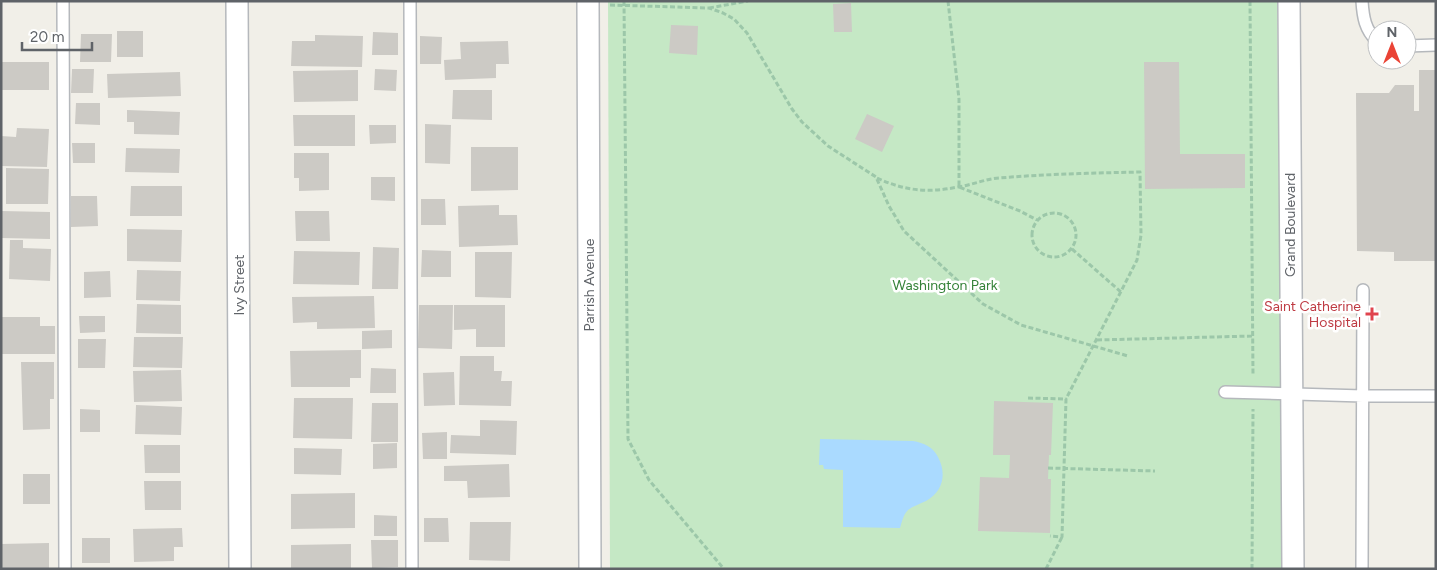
<svg xmlns="http://www.w3.org/2000/svg" width="1437" height="570" font-family="Figtree,sans-serif">
	<style>
		.green { fill: #c5e8c5 }
		.water { fill: #aadaff }
		.building { fill: #cccac5 }
		.lines { fill: none; stroke-linecap: round; stroke-linejoin: round }
		.lane-casing { stroke: #b5b8bc; stroke-width: 14 }
		.street-casing { stroke: #b5b8bc; stroke-width: 24 }
		.path { stroke: #9cc7a9; stroke-width: 3; stroke-dasharray: 5 2.5; stroke-linecap: butt }
		.lane { stroke: #fff; stroke-width: 11 }
		.street { stroke: #fff; stroke-width: 21 }
		.health-dot { fill: #e0444e; stroke: #fff; stroke-width: 2 }
		.labels { text-anchor: middle; dominant-baseline: central; stroke-width: 5; stroke-linejoin: round; paint-order: stroke }
		.street-label { font-size: 14px; fill: #5f6368; stroke: #fff }
		.park-label { font-size: 14px; fill: #348238; stroke: #fff }
		.health-label { font-size: 14px; fill: #be3a42; stroke: #fff; text-anchor: end }
	</style>
	<rect width="100%" height="100%" fill="#f1efe8"/>
	<path class="green" d="M 608,1 L 1277,1 L 1283,569 L 610,569 Z"/>
	<path class="water" d="M 820,439 L 913,441 C 924,443 933,447 938,457 C 947,474 943,492 926,501 C 920,504 913,506 908,510 C 903,515 902,522 900,528 L 843,527 L 843,470 L 824,469 L 823,465 L 819,465 Z"/>
	<path class="building" d="M 851,3 L 852,32 L 834,32 L 833,4 Z
		M 671,25 L 698,26 L 697,55 L 669,53 Z
		M 117,31 L 143,31 L 143,57 L 117,57 Z
		M 373,32 L 398,33 L 398,55 L 372,55 Z
		M 81,34 L 112,34 L 111,62 L 80,62 Z
		M 315,35 L 363,36 L 362,67 L 291,66 L 292,41 L 315,41 Z
		M 420,36 L 442,37 L 441,64 L 420,64 Z
		M 508,41 L 509,64 L 496,64 L 496,78 L 445,80 L 444,60 L 461,59 L 460,42 Z
		M 1,62 L 49,62 L 49,90 L 1,90 Z
		M 1144,62 L 1179,62 L 1180,154 L 1245,154 L 1245,188 L 1145,189 Z
		M 72,69 L 94,69 L 93,93 L 71,93 Z
		M 375,69 L 397,70 L 396,91 L 374,90 Z
		M 358,70 L 358,101 L 294,102 L 293,71 Z
		M 1419,70 L 1436,70 L 1436,261 L 1394,261 L 1394,252 L 1357,251 L 1356,93 L 1389,93 L 1395,85 L 1414,85 L 1414,111 L 1419,111 Z
		M 180,72 L 181,96 L 108,98 L 107,74 Z
		M 453,90 L 492,90 L 492,120 L 452,119 Z
		M 76,103 L 100,103 L 100,125 L 75,124 Z
		M 127,110 L 180,112 L 179,135 L 134,134 L 134,122 L 127,122 Z
		M 867,114 L 894,126 L 882,152 L 855,139 Z
		M 293,115 L 355,115 L 355,146 L 294,146 Z
		M 425,124 L 451,125 L 450,164 L 425,163 Z
		M 369,125 L 396,125 L 396,143 L 370,144 Z
		M 17,128 L 49,129 L 47,167 L 1,166 L 1,136 L 16,137 Z
		M 72,143 L 95,143 L 95,163 L 73,163 Z
		M 471,147 L 518,147 L 518,190 L 471,191 Z
		M 126,148 L 180,149 L 179,173 L 125,172 Z
		M 294,153 L 329,153 L 329,190 L 299,191 L 299,178 L 294,178 Z
		M 6,168 L 49,169 L 48,204 L 6,204 Z
		M 371,177 L 395,177 L 395,201 L 371,200 Z
		M 131,186 L 182,186 L 182,216 L 130,216 Z
		M 71,196 L 97,196 L 98,226 L 71,227 Z
		M 421,199 L 445,199 L 446,225 L 421,225 Z
		M 499,205 L 499,215 L 517,215 L 518,245 L 459,247 L 458,206 Z
		M 1,211 L 50,212 L 50,239 L 1,238 Z
		M 295,211 L 329,211 L 330,241 L 296,241 Z
		M 127,229 L 182,230 L 181,262 L 127,261 Z
		M 10,240 L 23,240 L 23,248 L 51,249 L 50,281 L 9,279 Z
		M 373,247 L 399,248 L 398,289 L 372,289 Z
		M 422,250 L 451,251 L 451,277 L 421,277 Z
		M 294,251 L 360,252 L 359,285 L 293,284 Z
		M 475,252 L 512,252 L 511,298 L 475,297 Z
		M 137,270 L 181,271 L 180,301 L 136,300 Z
		M 110,271 L 111,297 L 84,298 L 84,272 Z
		M 374,296 L 375,328 L 317,329 L 317,322 L 293,323 L 292,297 Z
		M 137,304 L 181,305 L 181,334 L 136,333 Z
		M 419,305 L 453,305 L 452,349 L 418,348 Z
		M 454,305 L 505,305 L 505,347 L 476,347 L 476,329 L 454,330 Z
		M 79,316 L 105,316 L 105,332 L 80,333 Z
		M 1,317 L 40,317 L 40,326 L 55,326 L 55,354 L 1,354 Z
		M 392,330 L 392,348 L 362,349 L 362,331 Z
		M 134,337 L 183,337 L 182,368 L 133,367 Z
		M 78,339 L 106,339 L 105,368 L 78,368 Z
		M 361,350 L 361,378 L 350,378 L 350,387 L 291,387 L 290,351 Z
		M 460,356 L 494,356 L 494,371 L 502,371 L 501,381 L 512,381 L 511,406 L 459,405 Z
		M 21,362 L 54,362 L 54,399 L 50,399 L 50,429 L 23,430 Z
		M 371,368 L 396,369 L 396,393 L 370,393 Z
		M 181,370 L 182,401 L 134,402 L 133,371 Z
		M 454,372 L 455,405 L 424,406 L 423,373 Z
		M 294,398 L 353,398 L 352,439 L 293,438 Z
		M 994,401 L 1053,403 L 1051,455 L 1049,455 L 1048,479 L 1051,479 L 1050,533 L 978,531 L 980,477 L 1009,478 L 1010,455 L 993,455 Z
		M 372,403 L 398,403 L 398,442 L 371,442 Z
		M 136,405 L 182,407 L 181,435 L 135,434 Z
		M 80,409 L 100,410 L 100,432 L 80,432 Z
		M 480,420 L 517,421 L 516,455 L 450,453 L 451,435 L 480,436 Z
		M 447,432 L 447,459 L 423,459 L 422,433 Z
		M 397,443 L 397,468 L 373,469 L 373,444 Z
		M 144,445 L 180,445 L 180,473 L 145,473 Z
		M 294,448 L 342,449 L 341,475 L 294,474 Z
		M 509,464 L 510,497 L 468,498 L 467,481 L 444,481 L 444,466 Z
		M 23,474 L 50,474 L 50,504 L 23,504 Z
		M 144,481 L 181,481 L 181,510 L 145,510 Z
		M 355,493 L 355,528 L 291,529 L 291,494 Z
		M 374,515 L 397,516 L 397,536 L 374,536 Z
		M 424,518 L 448,518 L 449,542 L 424,542 Z
		M 470,522 L 511,522 L 510,561 L 469,560 Z
		M 182,528 L 183,547 L 174,547 L 174,561 L 134,562 L 133,529 Z
		M 82,538 L 110,538 L 110,563 L 82,563 Z
		M 371,540 L 398,540 L 398,567 L 372,568 Z
		M 49,543 L 49,569 L 1,569 L 1,544 Z
		M 351,544 L 351,569 L 291,569 L 291,545 Z"/>
	<g class="lines">
		<defs>
			<path id="lane" d="M 63,1 L 65,569
				M 410,1 L 412,569
				M 1362,1 C 1363,17 1365,30 1377,41
				M 1407,46 L 1436,45
				M 1225,392 L 1363,396 L 1436,396
				M 1362,569 L 1363,290"/>
			<path id="street" d="M 237,1 L 240,569
				M 588,1 L 590,569
				M 1289,1 L 1293,569"/>
		</defs>
		<use href="#lane" class="lane-casing"/>
		<use href="#street" class="street-casing"/>
		<path class="path" d="M 624,1 L 628,439 L 649,480 L 724,569
			M 948,1 L 959,99 L 959,187 L 1020,211 L 1037,220
			M 1250,1 L 1253,376
			M 610,5 L 709,8 L 723,13 L 734,19 L 747,33 L 792,109 L 802,122 L 828,146 L 876,177 L 889,206 L 904,231 L 983,304 L 1021,325 L 1128,356
			M 709,8 L 748,1
			M 877,178 C 905,191 928,193 958,187 C 972,185 985,179 999,178 C 1046,174 1093,173 1140,172 L 1141,235 L 1137,260 L 1066,399
			M1032 235a22 22 0 1 1 44 0a22 22 0 1 1-44 0Z
			M 1072,249 L 1122,293
			M 1097,340 L 1253,336
			M 1028,398 L 1066,399 L 1062,537 L 1050,536
			M 1048,468 L 1155,471
			M 1046,569 L 1062,537
			M 1252,569 L 1253,409"/>
		<use href="#lane" class="lane"/>
		<use href="#street" class="street"/>
	</g>
	<path class="health-dot" d="M1369.5 306.5h5v5h5v5h-5v5h-5v-5h-5v-5h5z"/>
	<g class="labels">
		<g class="street-label">
			<text transform="translate(1290 225) rotate(-90)">Grand Boulevard</text>
			<text transform="translate(239 285) rotate(-90)">Ivy Street</text>
			<text transform="translate(589 285) rotate(-90)">Parrish Avenue</text>
		</g>
		<g class="park-label">
			<text x="945" y="285">Washington Park</text>
		</g>
		<g class="health-label">
			<text x="1361" y="306">Saint Catherine<tspan x="1361" dy="16">Hospital</tspan></text>
		</g>
	</g>
	<rect width="1437" height="570" fill="none" stroke="#5f6368" stroke-width="5"/>
	<g transform="translate(1392 45)"><circle r="24" fill="#ffffff" stroke="#bfc1c3"/>
	<path d="M0-4L9 19L0 12L-9 19Z" fill="#ea4335"/>
	<text y="-8" font-size="14" font-weight="bold" text-anchor="middle" fill="#5f6368">N</text>
	</g>
	<path d="M22 42v8h70v-8" fill="none" stroke="#5f6368" stroke-width="2.5"/>
	<text x="30" y="42" font-size="15" fill="#5f6368" stroke="#ffffff" stroke-width="4" paint-order="stroke">20 m</text>
</svg>
